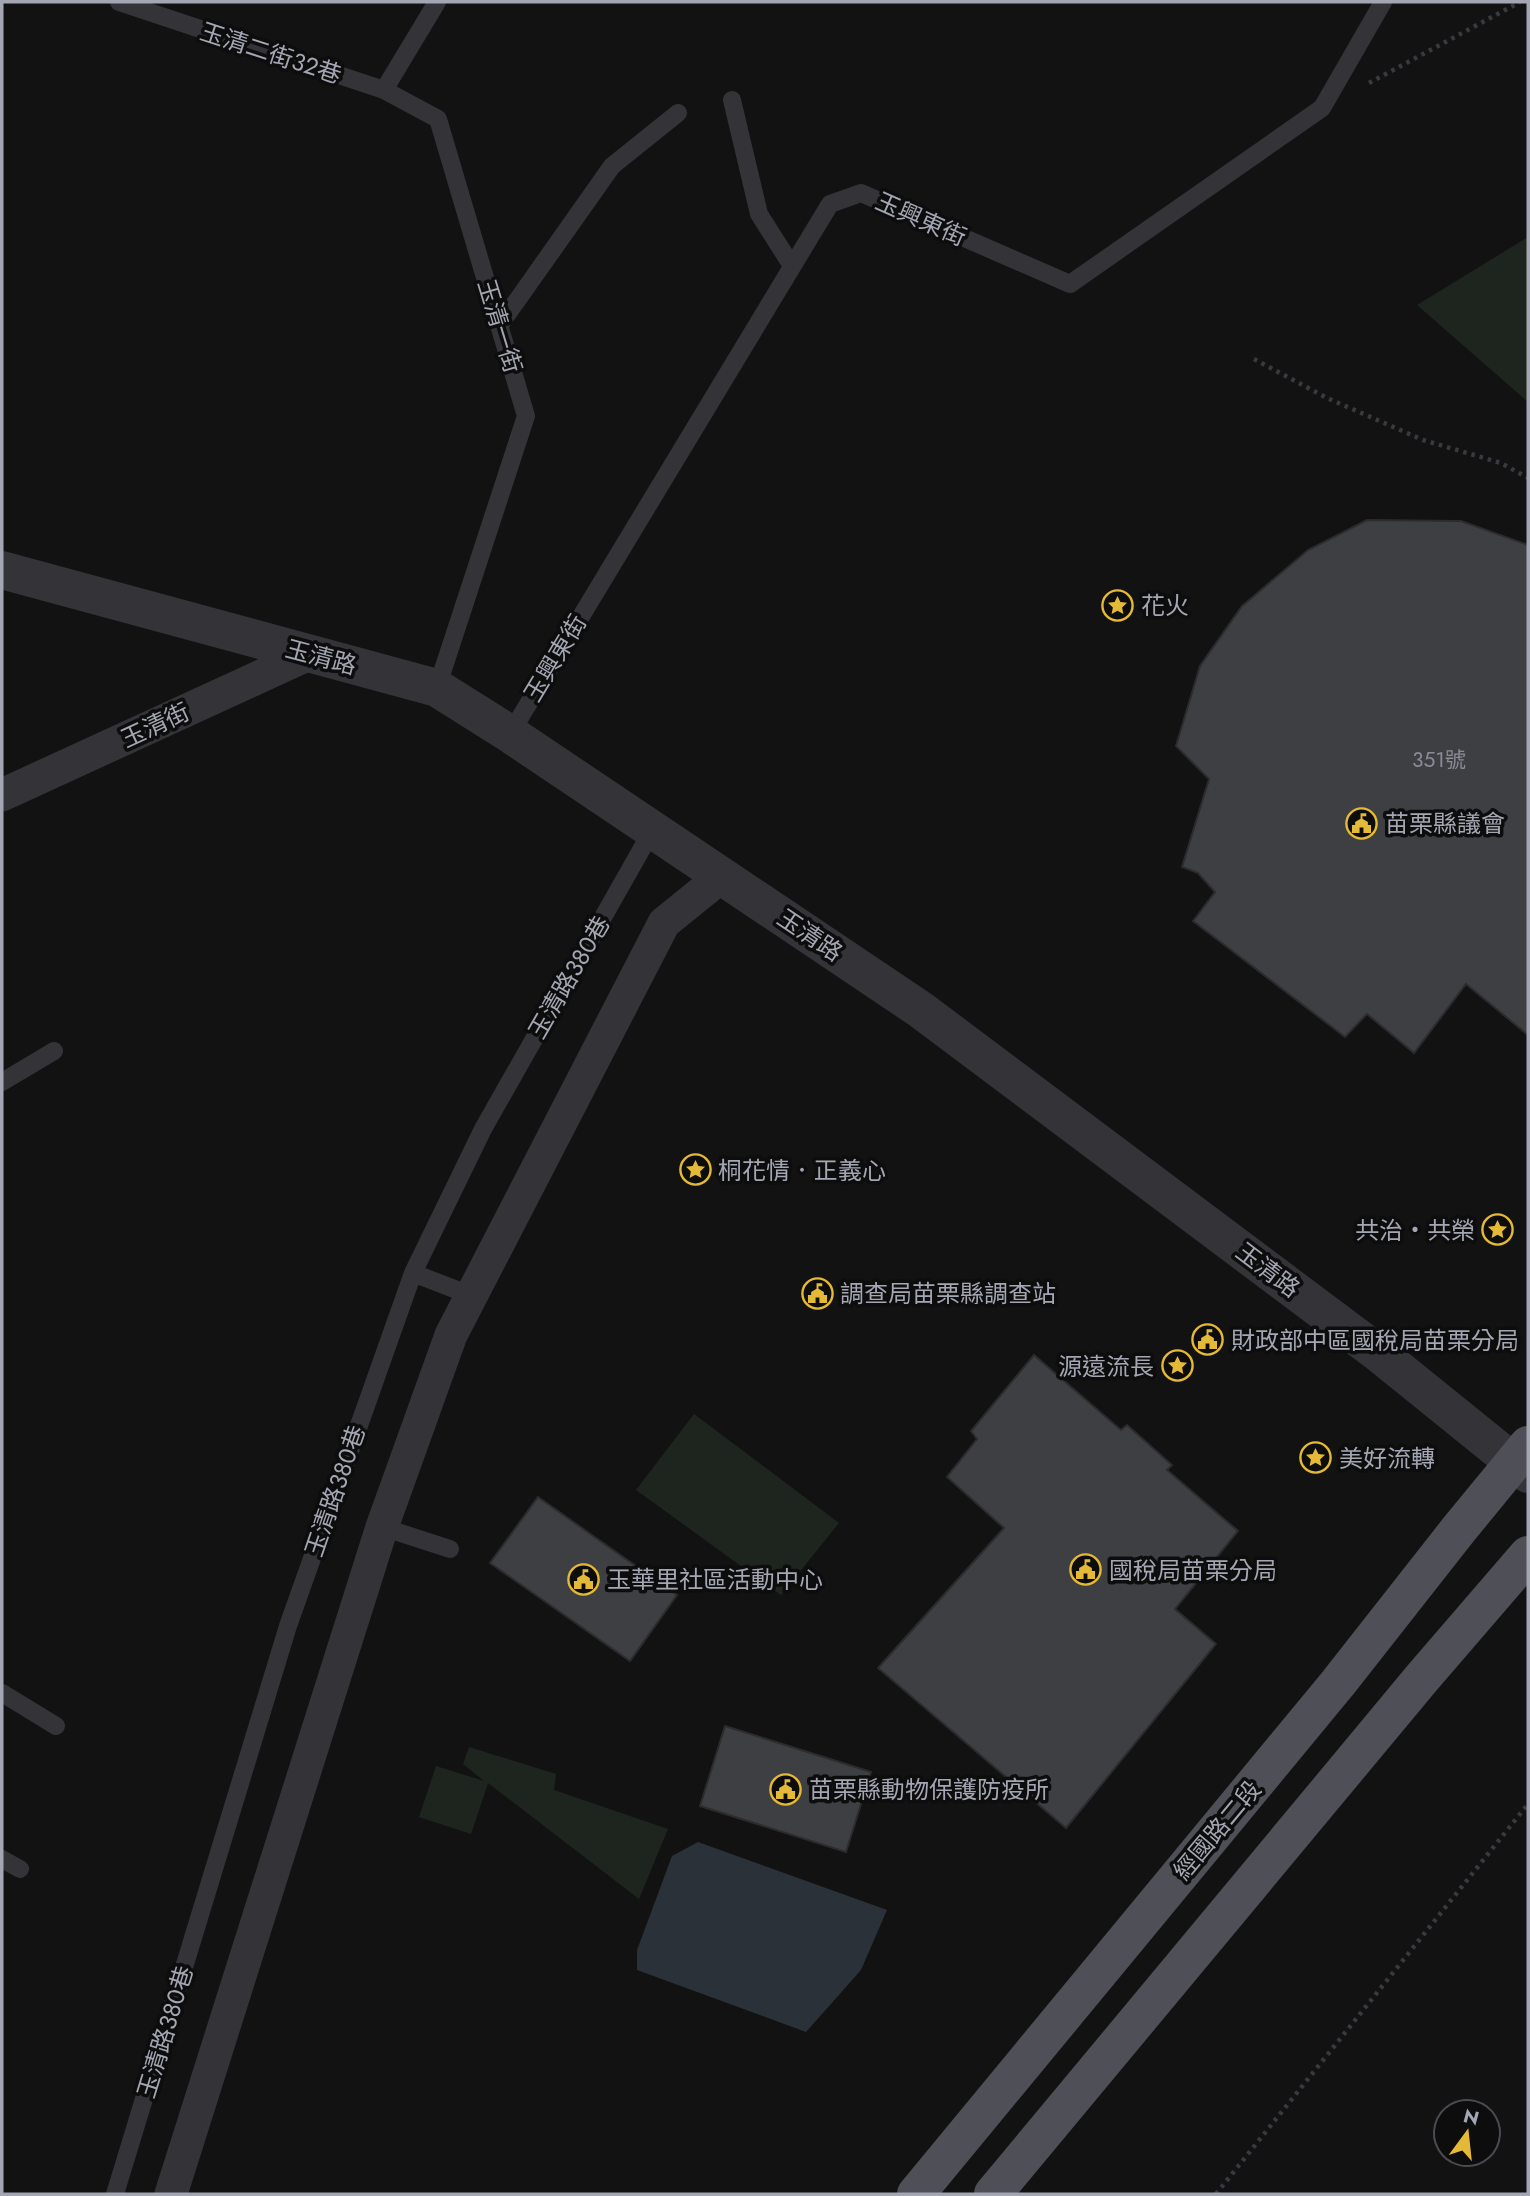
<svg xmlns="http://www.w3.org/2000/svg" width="1530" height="2196" font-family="Jost,'Noto Sans TC',sans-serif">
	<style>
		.green { fill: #1e251f }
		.water { fill: #2b3138 }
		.building { fill: #3e3f43; stroke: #2c2c2f; stroke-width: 2 }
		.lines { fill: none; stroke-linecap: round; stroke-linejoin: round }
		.path { stroke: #393a3f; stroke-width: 4.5; stroke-dasharray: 3.5 5; stroke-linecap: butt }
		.service { stroke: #333338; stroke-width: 18 }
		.minor { stroke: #333338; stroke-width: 33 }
		.tertiary { stroke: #333338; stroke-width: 38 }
		.primary { stroke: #4f5057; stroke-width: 38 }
		.labels { text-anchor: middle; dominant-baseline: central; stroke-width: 7; stroke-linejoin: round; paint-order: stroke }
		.number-label { font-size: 21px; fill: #8a8d97 }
		.street-label { font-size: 24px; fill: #a4a7b3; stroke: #0d0d0e }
		.poi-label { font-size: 24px; fill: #a4a7b3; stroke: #0d0d0e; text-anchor: start }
	</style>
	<rect width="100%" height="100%" fill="#121213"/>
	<path class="green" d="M 1528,237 L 1528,402 L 1417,305 Z
		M 694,1414 L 839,1523 L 781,1595 L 636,1490 Z
		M 469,1747 L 556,1774 L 554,1790 L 668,1829 L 639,1899 L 488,1783 L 471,1834 L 419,1817 L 436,1766 L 484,1781 L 463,1764 Z"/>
	<path class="water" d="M 698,1842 L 887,1910 L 861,1970 L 806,2032 L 637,1970 L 637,1950 L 672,1856 Z"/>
	<path class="building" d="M 1367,520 L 1461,521 L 1528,545 L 1528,1035 L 1466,984 L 1414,1053 L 1367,1014 L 1345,1037 L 1193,921 L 1215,892 L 1198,873 L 1182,867 L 1209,779 L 1176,746 L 1200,666 L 1242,606 L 1248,601 L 1308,550 Z
		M 1034,1355 L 1121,1430 L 1127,1425 L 1172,1465 L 1167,1470 L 1238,1531 L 1175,1609 L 1216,1644 L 1066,1828 L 878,1668 L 1004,1528 L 947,1477 L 977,1439 L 971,1431 Z
		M 538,1497 L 677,1595 L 630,1661 L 490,1563 Z
		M 725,1726 L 871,1772 L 846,1852 L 700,1806 Z"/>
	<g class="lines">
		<path class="path" d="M 1369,83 L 1520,2
			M 1254,359 L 1327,398 L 1423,440 L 1501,463 L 1528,478
			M 1216,2194 L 1528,1804"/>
		<path class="service" d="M 119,2 L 384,90 L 438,119 L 526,416 L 437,688
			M 384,90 L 437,2
			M 732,100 L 759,214 L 792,266
			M 499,326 L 612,166 L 678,113
			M 510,734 L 830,204 L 861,193 L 1070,284 L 1322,108 L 1383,2
			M 2,1082 L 54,1051
			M 413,1273 L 470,1295
			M 382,1527 L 450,1549
			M 2,1693 L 56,1726
			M 2,1859 L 20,1869
			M 115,2194 L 288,1626 L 413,1273 L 483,1129 L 653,829"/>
		<path class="minor" d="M 2,795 L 309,654
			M 171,2194 L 382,1527 L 451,1335 L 664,923 L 722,876"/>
		<path class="tertiary" d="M 2,570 L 437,688 L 510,734 L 921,1010 L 1377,1352 L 1528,1474"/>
		<path class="primary" d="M 916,2194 L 1338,1683 L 1459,1529 L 1528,1445
			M 993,2194 L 1422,1678 L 1528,1555"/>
	</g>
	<defs>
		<symbol id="sight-ring" viewBox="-11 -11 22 22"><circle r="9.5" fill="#0d0d0e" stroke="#e5b938" stroke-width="1.5"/><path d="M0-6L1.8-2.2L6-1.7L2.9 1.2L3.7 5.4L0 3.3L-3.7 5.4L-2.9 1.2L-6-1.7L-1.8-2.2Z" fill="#e5b938"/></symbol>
		<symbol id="civic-ring" viewBox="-11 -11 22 22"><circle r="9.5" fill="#0d0d0e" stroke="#e5b938" stroke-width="1.5"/><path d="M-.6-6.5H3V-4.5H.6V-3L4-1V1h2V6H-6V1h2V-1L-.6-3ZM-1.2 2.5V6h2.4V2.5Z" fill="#e5b938"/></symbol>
	</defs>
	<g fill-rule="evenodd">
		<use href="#sight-ring" x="1100" y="588" width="35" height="35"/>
		<use href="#civic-ring" x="1344" y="806" width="35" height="35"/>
		<use href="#sight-ring" x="678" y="1152" width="35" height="35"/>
		<use href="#sight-ring" x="1480" y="1212" width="35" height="35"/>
		<use href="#civic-ring" x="800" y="1276" width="35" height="35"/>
		<use href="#civic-ring" x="1190" y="1322" width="35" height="35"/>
		<use href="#sight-ring" x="1160" y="1348" width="35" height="35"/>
		<use href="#sight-ring" x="1298" y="1440" width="35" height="35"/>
		<use href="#civic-ring" x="1068" y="1552" width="35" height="35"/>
		<use href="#civic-ring" x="566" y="1562" width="35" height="35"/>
		<use href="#civic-ring" x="768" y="1772" width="35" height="35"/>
	</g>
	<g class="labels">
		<g class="number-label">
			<text x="1439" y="760">351號</text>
		</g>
		<g class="street-label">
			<text transform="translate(271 53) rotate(18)">玉清二街32巷</text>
			<text transform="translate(921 219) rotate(24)">玉興東街</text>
			<text transform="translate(500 326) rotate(73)">玉清一街</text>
			<text transform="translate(321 657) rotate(15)">玉清路</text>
			<text transform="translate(555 658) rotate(-59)">玉興東街</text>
			<text transform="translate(155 725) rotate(-25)">玉清街</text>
			<text transform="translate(810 935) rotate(34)">玉清路</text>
			<text transform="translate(569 977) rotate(-60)">玉清路380巷</text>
			<text transform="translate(1268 1270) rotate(37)">玉清路</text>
			<text transform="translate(335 1491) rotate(-71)">玉清路380巷</text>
			<text transform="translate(1217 1830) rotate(-50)">經國路二段</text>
			<text transform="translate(165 2032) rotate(-73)">玉清路380巷</text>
		</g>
		<g class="poi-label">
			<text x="1141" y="605">花火</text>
			<text x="1385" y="823">苗栗縣議會</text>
			<text x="718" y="1170">桐花情．正義心</text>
			<text x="1475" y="1230" text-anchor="end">共治‧共榮</text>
			<text x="840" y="1293">調查局苗栗縣調查站</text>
			<text x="1231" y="1340">財政部中區國稅局苗栗分局</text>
			<text x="1154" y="1366" text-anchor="end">源遠流長</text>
			<text x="1339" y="1458">美好流轉</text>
			<text x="1109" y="1570">國稅局苗栗分局</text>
			<text x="607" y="1579">玉華里社區活動中心</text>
			<text x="809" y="1789">苗栗縣動物保護防疫所</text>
		</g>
	</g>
	<rect width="1530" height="2196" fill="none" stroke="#a4a7b3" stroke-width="7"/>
	<g transform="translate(1467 2133) rotate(15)"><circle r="33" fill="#0d0d0e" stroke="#494b50" stroke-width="2"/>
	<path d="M0-5L12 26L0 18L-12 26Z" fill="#e5b938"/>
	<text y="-10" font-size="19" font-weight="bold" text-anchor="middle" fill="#a4a7b3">N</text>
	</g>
</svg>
